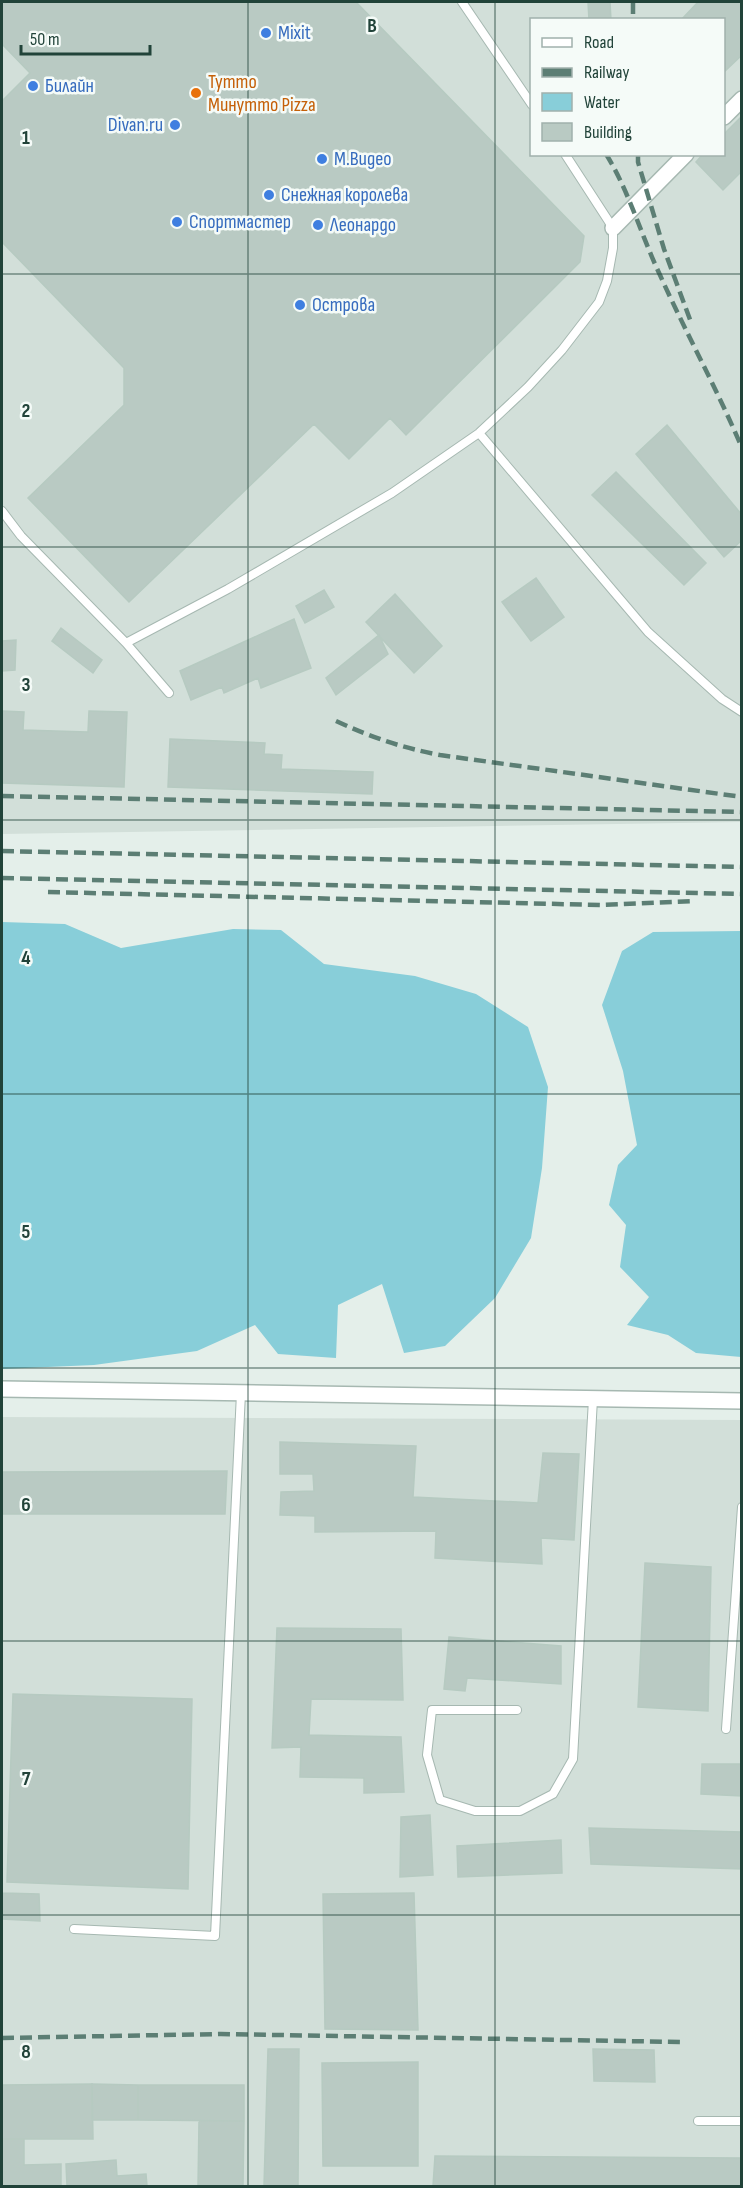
<svg xmlns="http://www.w3.org/2000/svg" width="743" height="2188" font-family="'Sofia Sans Condensed',sans-serif">
	<style>
		.built { fill: #d2dfd9; fill-rule: evenodd }
		.water { fill: #88ced9 }
		.building { fill: #b9cac3; stroke: #b6cac1; stroke-width: 1.5 }
		.lines { fill: none; stroke-linecap: round; stroke-linejoin: round }
		.service-casing { stroke: #a6b8b1; stroke-width: 10 }
		.minor-casing { stroke: #a6b8b1; stroke-width: 18 }
		.service { stroke: #fff; stroke-width: 8 }
		.minor { stroke: #fff; stroke-width: 15 }
		.rail { stroke: #5c7e74; stroke-width: 4.5; stroke-dasharray: 12 6; stroke-linecap: butt }
		.grid { fill: none; stroke: #214339; stroke-width: 1.5; stroke-opacity: 0.55 }
		.shop-dot { fill: #3f7fe0; stroke: #f5fbf8; stroke-width: 2 }
		.food-dot { fill: #e8710a; stroke: #f5fbf8; stroke-width: 2 }
		.labels { text-anchor: middle; dominant-baseline: central; stroke-width: 5; stroke-linejoin: round; paint-order: stroke }
		.shop-label { font-size: 20px; fill: #366cbe; stroke: #f5fbf8; text-anchor: start }
		.food-label { font-size: 20px; fill: #c56008; stroke: #f5fbf8; text-anchor: start }
		.grid-label { font-size: 20px; text-anchor: middle; font-weight: bold; fill: #214339; stroke: #f5fbf8; stroke-width: 5; stroke-linejoin: round; paint-order: stroke }
	</style>
	<rect width="100%" height="100%" fill="#e4efea"/>
	<path class="built" d="M 2,2 L 741,2 L 741,822 L 2,834 ZM 532,20 L 724,20 L 724,154 L 532,154 Z
		M 2,1417 L 741,1420 L 741,2186 L 2,2186 Z"/>
	<path class="water" d="M 2,922 L 65,924 L 121,948 L 233,929 L 281,930 L 324,964 L 415,976 L 476,994 L 528,1027 L 548,1087 L 542,1168 L 531,1238 L 495,1298 L 445,1346 L 404,1353 L 382,1284 L 338,1305 L 336,1358 L 278,1354 L 255,1325 L 197,1351 L 94,1365 L 2,1369 Z
		M 741,931 L 742,931 L 741,1357 L 696,1353 L 668,1335 L 627,1325 L 649,1297 L 620,1267 L 626,1225 L 609,1205 L 618,1165 L 637,1145 L 623,1071 L 602,1005 L 622,951 L 653,932 Z"/>
	<path class="building" d="M 2,2 L 356,2 L 584,236 L 580,262 L 406,435 L 390,418 L 349,459 L 314,424 L 129,602 L 28,498 L 124,405 L 124,368 L 2,242 L 2,101 L 30,73 L 2,44 Z
		M 588,2 L 610,2 L 611,20 L 589,20 Z
		M 698,2 L 742,2 L 742,55 L 724,72 L 724,20 L 681,20 Z
		M 742,116 L 742,171 L 723,190 L 696,162 L 703,154 L 724,154 L 724,134 Z
		M 667,425 L 742,515 L 742,540 L 724,557 L 636,454 Z
		M 616,472 L 706,563 L 684,585 L 592,495 Z
		M 536,578 L 564,617 L 531,641 L 502,602 Z
		M 324,590 L 334,607 L 305,623 L 296,606 Z
		M 395,594 L 442,646 L 414,673 L 366,622 Z
		M 294,619 L 311,668 L 261,688 L 258,678 L 224,693 L 222,687 L 191,700 L 180,671 Z
		M 61,628 L 102,660 L 93,673 L 52,641 Z
		M 379,635 L 388,654 L 336,695 L 326,678 Z
		M 16,640 L 15,670 L 2,671 L 2,641 Z
		M 2,711 L 24,712 L 23,730 L 88,732 L 89,711 L 127,712 L 124,787 L 2,783 Z
		M 170,739 L 265,743 L 264,754 L 282,755 L 281,769 L 373,772 L 372,794 L 168,787 Z
		M 280,1442 L 416,1446 L 413,1497 L 538,1503 L 543,1453 L 579,1454 L 574,1540 L 541,1538 L 542,1564 L 435,1558 L 436,1531 L 315,1532 L 315,1516 L 280,1515 L 281,1492 L 314,1491 L 313,1474 L 280,1474 Z
		M 227,1471 L 225,1514 L 2,1514 L 2,1472 Z
		M 645,1563 L 711,1567 L 708,1711 L 638,1707 Z
		M 277,1628 L 401,1629 L 403,1700 L 311,1699 L 309,1735 L 401,1737 L 404,1792 L 364,1793 L 364,1778 L 300,1777 L 301,1747 L 272,1748 Z
		M 449,1637 L 561,1646 L 561,1684 L 467,1678 L 465,1691 L 444,1689 Z
		M 13,1694 L 192,1699 L 188,1889 L 7,1882 Z
		M 702,1764 L 742,1764 L 742,1796 L 701,1794 Z
		M 430,1815 L 433,1875 L 400,1877 L 401,1817 Z
		M 589,1828 L 742,1832 L 742,1869 L 591,1864 Z
		M 561,1840 L 562,1873 L 458,1877 L 457,1846 Z
		M 2,1889 L 2,1893 L 39,1894 L 40,1921 L 2,1919 Z
		M 414,1893 L 418,2030 L 325,2029 L 323,1894 Z
		M 268,2049 L 299,2049 L 298,2186 L 264,2186 Z
		M 593,2049 L 654,2050 L 655,2082 L 594,2081 Z
		M 418,2062 L 418,2166 L 323,2166 L 322,2063 Z
		M 92,2084 L 93,2139 L 2,2139 L 2,2085 Z
		M 92,2084 L 138,2085 L 138,2120 L 92,2120 Z
		M 138,2085 L 244,2085 L 244,2121 L 138,2120 Z
		M 199,2121 L 244,2121 L 243,2186 L 198,2186 Z
		M 2,2139 L 24,2139 L 24,2165 L 61,2164 L 61,2186 L 2,2186 Z
		M 435,2156 L 742,2158 L 742,2186 L 433,2186 Z
		M 116,2160 L 117,2176 L 146,2174 L 147,2186 L 67,2186 L 66,2164 Z"/>
	<g class="lines">
		<defs>
			<path id="service" d="M 462,2 L 532,105
				M 479,433 L 648,632 L 722,699 L 742,712
				M 2,511 L 21,536 L 126,643 L 228,589 L 392,493 L 479,433 L 528,387 L 562,350 L 599,302 L 607,281 L 613,248 L 613,228 L 565,154
				M 126,643 L 169,693
				M 517,1710 L 432,1710 L 427,1755 L 440,1800 L 475,1811 L 520,1811 L 553,1794 L 573,1759 L 593,1399
				M 726,1729 L 742,1507
				M 74,1929 L 215,1936 L 241,1393
				M 698,2121 L 742,2121"/>
			<path id="minor" d="M 724,117 L 742,99
				M 613,228 L 686,154
				M 2,1389 L 742,1401"/>
		</defs>
		<use href="#service" class="service-casing"/>
		<use href="#minor" class="minor-casing"/>
		<use href="#service" class="service"/>
		<use href="#minor" class="minor"/>
		<path class="rail" d="M 633,2 L 633,20
			M 606,154 C 629,191 641,235 660,275 C 686,333 717,389 742,448
			M 638,154 L 638,162 L 664,249 L 692,325
			M 336,721 C 371,737 402,748 440,755 L 742,797
			M 2,796 L 742,812
			M 2,851 L 742,867
			M 2,878 L 742,894
			M 48,892 L 601,905 L 694,901
			M 2,2038 L 221,2034 L 682,2042"/>
	</g>
	<path class="grid" d="M 248,2 L 248,2186M 495,2 L 495,2186M 2,274 L 742,274M 2,547 L 742,547M 2,820 L 742,820M 2,1094 L 742,1094M 2,1368 L 742,1368M 2,1641 L 742,1641M 2,1915 L 742,1915"/>
	<g class="shop-dot">
		<circle cx="266" cy="33" r="6"/>
		<circle cx="33" cy="86" r="6"/>
		<circle cx="175" cy="125" r="6"/>
		<circle cx="322" cy="159" r="6"/>
		<circle cx="269" cy="195" r="6"/>
		<circle cx="177" cy="222" r="6"/>
		<circle cx="318" cy="225" r="6"/>
		<circle cx="300" cy="305" r="6"/>
	</g>
	<circle class="food-dot" cx="196" cy="93" r="6"/>
	<g class="labels">
		<g class="shop-label">
			<text x="278" y="33">Mixit</text>
			<text x="45" y="86">Билайн</text>
			<text x="163" y="125" text-anchor="end">Divan.ru</text>
			<text x="334" y="159">М.Видео</text>
			<text x="281" y="195">Снежная королева</text>
			<text x="189" y="222">Спортмастер</text>
			<text x="330" y="225">Леонардо</text>
			<text x="312" y="305">Острова</text>
		</g>
		<g class="food-label">
			<text x="208" y="82">Тутто<tspan x="208" dy="23">Минутто Pizza</tspan></text>
		</g>
	</g>
	<g class="grid-label">
		<text x="372" y="32">B</text>
		<text x="26" y="144">1</text>
		<text x="26" y="417">2</text>
		<text x="26" y="691">3</text>
		<text x="26" y="964">4</text>
		<text x="26" y="1238">5</text>
		<text x="26" y="1511">6</text>
		<text x="26" y="1785">7</text>
		<text x="26" y="2058">8</text>
	</g>
	<rect width="743" height="2188" fill="none" stroke="#214339" stroke-width="6"/>
	<rect x="530" y="18" width="195" height="138" fill="#f5fbf8" stroke="#a0b1ac" stroke-width="1.5"/>
	<rect x="542" y="38" width="30" height="9" fill="#ffffff" stroke="#a0b1ac" stroke-width="1.5"/>
	<text x="584" y="48" font-size="18" fill="#214339">Road</text>
	<rect x="542" y="68" width="30" height="9" fill="#5c7e74" stroke="#a0b1ac" stroke-width="1.5"/>
	<text x="584" y="78" font-size="18" fill="#214339">Railway</text>
	<rect x="542" y="93" width="30" height="18" fill="#88ced9" stroke="#a0b1ac" stroke-width="1.5"/>
	<text x="584" y="108" font-size="18" fill="#214339">Water</text>
	<rect x="542" y="123" width="30" height="18" fill="#b9cac3" stroke="#a0b1ac" stroke-width="1.5"/>
	<text x="584" y="138" font-size="18" fill="#214339">Building</text>
	<path d="M21 45v9h129v-9" fill="none" stroke="#214339" stroke-width="3"/>
	<text x="30" y="45" font-size="18" fill="#214339" stroke="#f5fbf8" stroke-width="4.5" paint-order="stroke">50 m</text>
</svg>
